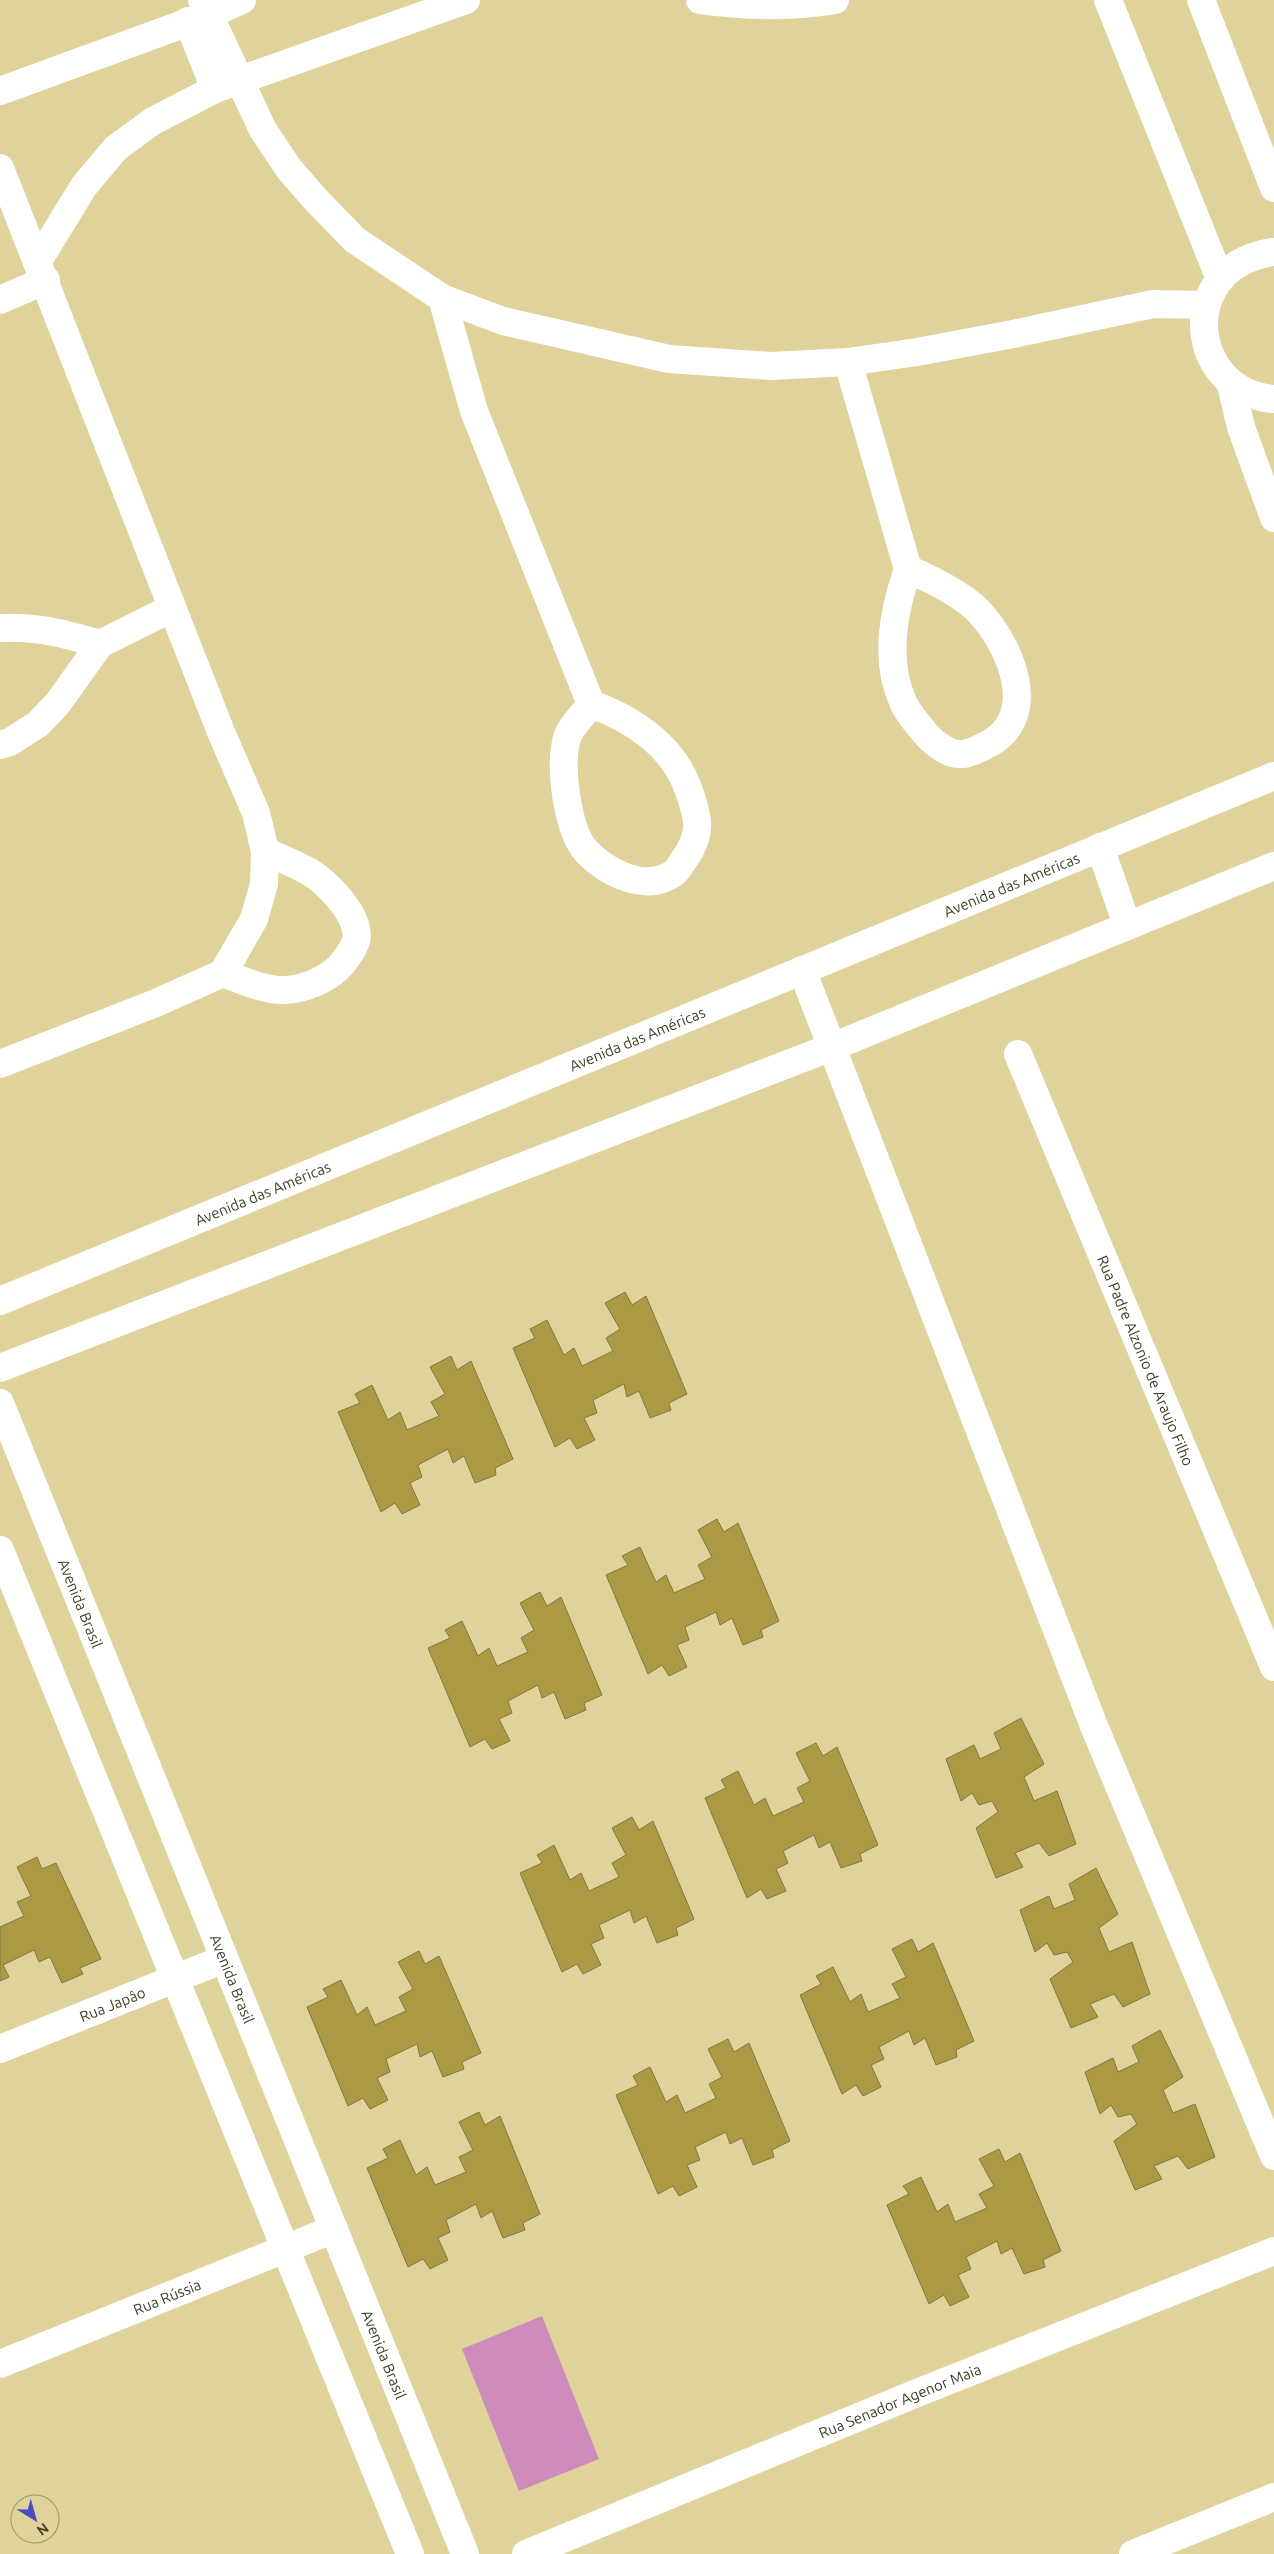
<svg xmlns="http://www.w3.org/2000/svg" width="1274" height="2554" font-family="Ubuntu,sans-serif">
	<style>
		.green { fill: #cd8cbc }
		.building { fill: #ac9943; stroke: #837741 }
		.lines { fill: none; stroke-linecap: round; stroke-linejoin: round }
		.street { stroke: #fff; stroke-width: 28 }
		.labels { text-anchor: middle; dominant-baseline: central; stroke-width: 4.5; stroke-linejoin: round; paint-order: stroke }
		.street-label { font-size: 15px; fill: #423d26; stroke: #dfd29a }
	</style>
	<rect width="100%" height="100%" fill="#dfd29a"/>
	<path class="green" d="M 542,2316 L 599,2459 L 519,2491 L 462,2349 Z"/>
	<path class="building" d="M 625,1292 L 632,1305 L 646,1296 L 687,1394 L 669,1403 L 671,1410 L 650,1418 L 639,1391 L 627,1397 L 624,1384 L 593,1400 L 597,1413 L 584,1418 L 595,1440 L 577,1449 L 570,1438 L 555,1447 L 513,1348 L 535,1338 L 530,1329 L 547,1320 L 564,1355 L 574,1348 L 582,1366 L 613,1351 L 606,1338 L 620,1329 L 605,1303 Z
		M 451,1356 L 457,1370 L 471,1361 L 513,1459 L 495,1468 L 496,1475 L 475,1483 L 464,1456 L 453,1463 L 448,1449 L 418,1465 L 422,1477 L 410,1483 L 420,1505 L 402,1514 L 395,1503 L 381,1512 L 338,1412 L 360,1403 L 355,1394 L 372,1385 L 388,1420 L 400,1412 L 407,1430 L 439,1416 L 431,1402 L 445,1394 L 430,1367 Z
		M 717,1519 L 724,1532 L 738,1523 L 779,1621 L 761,1630 L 763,1637 L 743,1645 L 732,1618 L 720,1625 L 716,1612 L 685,1627 L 689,1640 L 677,1645 L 687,1667 L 669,1676 L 662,1665 L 648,1674 L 606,1575 L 628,1565 L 622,1556 L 640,1547 L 656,1582 L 666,1575 L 674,1593 L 705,1579 L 698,1565 L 712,1557 L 698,1530 Z
		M 540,1592 L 547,1606 L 561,1597 L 602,1695 L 584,1703 L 586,1710 L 565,1719 L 554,1692 L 542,1698 L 538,1685 L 508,1701 L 512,1713 L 499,1719 L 510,1741 L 492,1749 L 485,1739 L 470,1747 L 428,1648 L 450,1638 L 445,1630 L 462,1621 L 478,1656 L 489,1648 L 497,1666 L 528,1652 L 521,1638 L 534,1630 L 520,1603 Z
		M 1021,1718 L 1044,1764 L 1024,1777 L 1034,1801 L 1057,1791 L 1076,1844 L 1049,1856 L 1039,1843 L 1015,1853 L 1023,1867 L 996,1878 L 976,1828 L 998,1812 L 992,1801 L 979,1805 L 972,1793 L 961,1801 L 946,1759 L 974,1745 L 980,1759 L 1001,1749 L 994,1733 Z
		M 816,1743 L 823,1756 L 837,1747 L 878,1845 L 860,1854 L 862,1861 L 841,1868 L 830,1842 L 819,1848 L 814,1835 L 783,1851 L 788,1863 L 776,1869 L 786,1891 L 767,1899 L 761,1889 L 747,1898 L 705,1798 L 726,1788 L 721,1780 L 738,1771 L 754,1805 L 765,1798 L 773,1816 L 804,1802 L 797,1788 L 810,1781 L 796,1753 Z
		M 632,1817 L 639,1830 L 653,1821 L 694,1919 L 676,1928 L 678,1935 L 657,1943 L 646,1916 L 634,1923 L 630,1910 L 599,1925 L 604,1938 L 591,1944 L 601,1965 L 583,1974 L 577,1964 L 562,1972 L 520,1873 L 542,1863 L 537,1855 L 554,1845 L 570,1880 L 581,1873 L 589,1891 L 619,1877 L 612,1863 L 626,1855 L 612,1828 Z
		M 37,1857 L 42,1869 L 56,1863 L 101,1959 L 80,1968 L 83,1974 L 62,1983 L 50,1957 L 39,1962 L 34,1950 L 3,1965 L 9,1977 L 0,1981 L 0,1927 L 24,1916 L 17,1902 L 31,1896 L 17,1867 Z
		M 1096,1868 L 1118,1914 L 1099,1928 L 1109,1952 L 1132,1942 L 1150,1994 L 1123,2007 L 1114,1994 L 1090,2004 L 1098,2017 L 1071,2028 L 1050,1979 L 1073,1962 L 1067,1952 L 1054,1955 L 1047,1943 L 1035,1952 L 1020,1910 L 1049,1896 L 1054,1909 L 1075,1900 L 1069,1884 Z
		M 912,1939 L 918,1952 L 933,1943 L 974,2041 L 956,2050 L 957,2057 L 936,2065 L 925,2038 L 914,2045 L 909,2031 L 879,2047 L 884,2059 L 871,2065 L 881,2087 L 863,2096 L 856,2085 L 842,2094 L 800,1995 L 821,1984 L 816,1976 L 833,1967 L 850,2002 L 861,1994 L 868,2012 L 900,1998 L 892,1984 L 906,1977 L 892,1949 Z
		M 419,1951 L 425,1964 L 439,1956 L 481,2053 L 462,2062 L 464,2069 L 443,2077 L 432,2051 L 420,2057 L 417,2044 L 386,2059 L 390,2072 L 377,2078 L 388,2100 L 370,2109 L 363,2098 L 348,2106 L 307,2007 L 328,1997 L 323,1989 L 341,1980 L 357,2015 L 367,2007 L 375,2025 L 406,2011 L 399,1997 L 413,1989 L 398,1962 Z
		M 1160,2030 L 1183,2077 L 1163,2090 L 1173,2113 L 1195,2104 L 1215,2157 L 1188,2169 L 1178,2156 L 1154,2166 L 1162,2179 L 1135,2190 L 1114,2141 L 1137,2124 L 1131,2114 L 1118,2117 L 1111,2105 L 1100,2114 L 1085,2072 L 1113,2058 L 1118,2072 L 1139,2062 L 1132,2046 Z
		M 728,2039 L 734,2052 L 749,2043 L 790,2141 L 772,2150 L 774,2157 L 753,2165 L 742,2138 L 730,2144 L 726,2132 L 695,2147 L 700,2160 L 687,2165 L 697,2187 L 679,2196 L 673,2186 L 658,2194 L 616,2095 L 638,2085 L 633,2076 L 650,2067 L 666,2102 L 677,2095 L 685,2113 L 716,2098 L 709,2084 L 722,2077 L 708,2049 Z
		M 479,2112 L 485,2125 L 500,2116 L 540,2214 L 523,2223 L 525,2230 L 503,2238 L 492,2211 L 481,2218 L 476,2204 L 446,2220 L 450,2232 L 438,2238 L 448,2260 L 430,2269 L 423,2259 L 408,2267 L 367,2168 L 388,2158 L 383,2149 L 400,2140 L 416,2175 L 427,2167 L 435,2185 L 466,2172 L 459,2157 L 473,2150 L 459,2122 Z
		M 999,2149 L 1005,2162 L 1020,2153 L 1061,2251 L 1043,2260 L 1045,2267 L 1024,2274 L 1012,2248 L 1001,2254 L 997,2241 L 966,2257 L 971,2269 L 958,2275 L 969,2297 L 950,2306 L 944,2295 L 929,2304 L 887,2205 L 909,2194 L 903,2186 L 921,2177 L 937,2212 L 948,2204 L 955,2222 L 987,2208 L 979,2194 L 994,2186 L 979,2159 Z"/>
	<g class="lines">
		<g class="street">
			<path d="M 202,0 L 263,130 L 289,169 L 317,201 L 355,240 L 442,298 L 503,321 L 669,359 L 771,366 L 848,362 L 917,352 L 1013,334 L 1153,304 L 1206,305"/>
			<path d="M 700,0 C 745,6 790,8 835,0"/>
			<path d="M 1108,0 L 1220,279"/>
			<path d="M 1201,0 L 1274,188"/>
			<path d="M 188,21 L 215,89"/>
			<path d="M 0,91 L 208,15 L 242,0"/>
			<path d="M 0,168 L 221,732 L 256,813 L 265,851 L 264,884 L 254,919 L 223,973 L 156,1003 L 0,1064"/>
			<path d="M 1274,252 C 1268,252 1262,254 1256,256 C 1178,280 1191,392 1274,399"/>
			<path d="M 38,261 L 84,186 L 116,148 L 153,121 L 215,89 L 466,0"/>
			<path d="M 442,298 L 474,411 L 591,704 C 633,719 674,746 689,791 C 698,817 703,833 685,858 C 682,862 678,870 674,873 C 646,893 607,873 586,851 C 567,829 559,766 567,738 C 570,727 584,714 591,704"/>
			<path d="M 0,300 L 46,280"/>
			<path d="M 848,362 L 908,569 C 893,612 884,660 903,702 C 908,714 918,724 925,733 C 933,743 950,756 964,754 C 974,752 983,747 992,742 C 1039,712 1010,647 982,615 C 966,596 931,579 908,569"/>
			<path d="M 1231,385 L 1241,427 L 1274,518"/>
			<path d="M 0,628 C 36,626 66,634 100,644"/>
			<path d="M 0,745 L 10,742 L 38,724 L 58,703 L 100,644 L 172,608"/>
			<path d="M 1100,847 L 1127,925"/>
			<path d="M 802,970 L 1094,1726 L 1274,2156"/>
			<path d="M 223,973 C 242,980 264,991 285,990 C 305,989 329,979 342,964 C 347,957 353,950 356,941 C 362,917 326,880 306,870 C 293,863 278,857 265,851"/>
			<path id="s1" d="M 1018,1054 L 1274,1667"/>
			<path id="s2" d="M 0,1301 L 1274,776"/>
			<path d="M 0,1368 L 832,1047 L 1274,866"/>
			<path id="s3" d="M 0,1403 L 465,2554"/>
			<path d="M 0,1550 L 410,2554"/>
			<path id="s4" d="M 0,2049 L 224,1959"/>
			<path id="s5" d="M 0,2364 L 334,2229"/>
			<path id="s6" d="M 526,2554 L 917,2393 L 1274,2251"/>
			<path d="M 1133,2554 L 1274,2497"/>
		</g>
	</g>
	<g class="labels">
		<g class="street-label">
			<text stroke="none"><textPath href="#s2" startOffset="1094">Avenida das Américas</textPath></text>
			<text stroke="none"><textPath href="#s2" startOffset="689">Avenida das Américas</textPath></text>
			<text stroke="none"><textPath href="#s2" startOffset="284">Avenida das Américas</textPath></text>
			<text stroke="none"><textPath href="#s1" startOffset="332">Rua Padre Alzonio de Araujo Filho</textPath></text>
			<text stroke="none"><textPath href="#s3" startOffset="216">Avenida Brasil</textPath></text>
			<text stroke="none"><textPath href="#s3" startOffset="621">Avenida Brasil</textPath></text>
			<text stroke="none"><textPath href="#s4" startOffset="121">Rua Japâo</textPath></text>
			<text stroke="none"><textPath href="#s5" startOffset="180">Rua Rússia</textPath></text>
			<text stroke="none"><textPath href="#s3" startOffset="1026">Avenida Brasil</textPath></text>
			<text stroke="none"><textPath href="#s6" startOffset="404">Rua Senador Agenor Maia</textPath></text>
		</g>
	</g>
	<g transform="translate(35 2519) rotate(143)"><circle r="24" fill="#dfd29a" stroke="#a0966c"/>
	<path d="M0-4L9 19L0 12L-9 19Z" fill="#4a4cc2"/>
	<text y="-8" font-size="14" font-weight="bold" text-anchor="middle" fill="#423d26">N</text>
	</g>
</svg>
